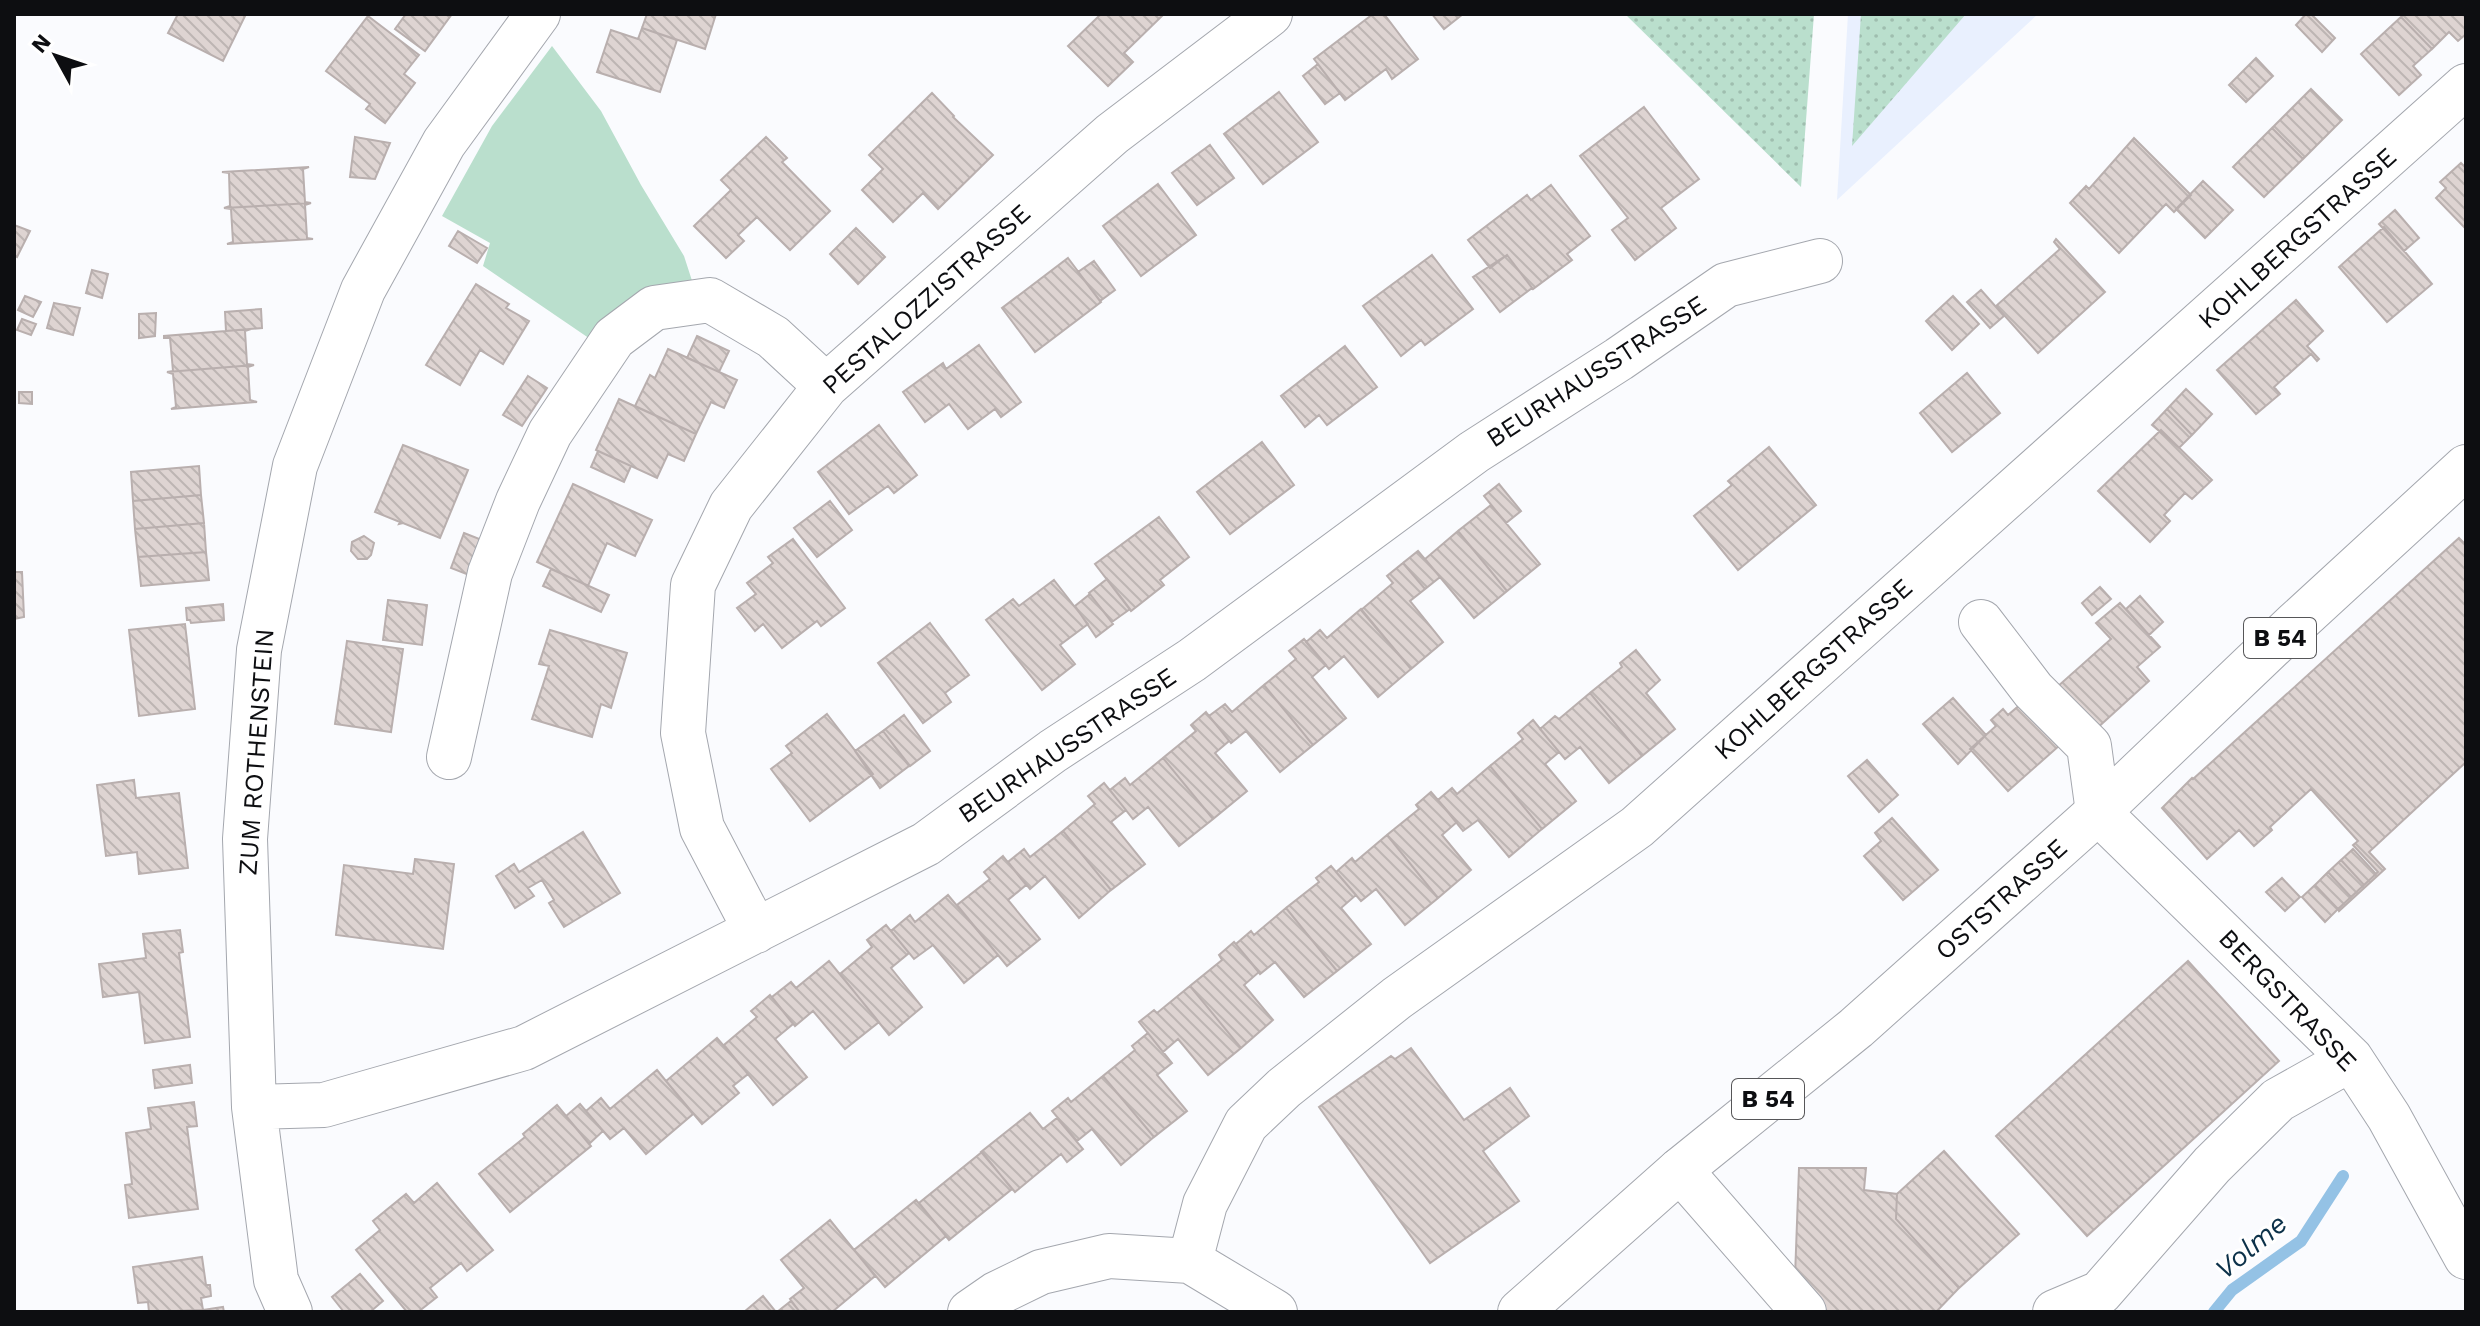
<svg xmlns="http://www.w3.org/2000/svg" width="2480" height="1326" font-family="'Work Sans',sans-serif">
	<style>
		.built { fill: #e9f0fe }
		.grass { fill: url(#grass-dots) }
		.green { fill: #badfcd }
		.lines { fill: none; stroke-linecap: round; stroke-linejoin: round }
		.stream { stroke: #94c2e5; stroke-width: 12 }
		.building { fill: url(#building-back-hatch); stroke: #b9afae; stroke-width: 2 }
		.minor-casing { stroke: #a4a7ae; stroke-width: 46 }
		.major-casing { stroke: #a4a7ae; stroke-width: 46 }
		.minor { stroke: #fff; stroke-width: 44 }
		.major { stroke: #fff; stroke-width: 44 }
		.labels { text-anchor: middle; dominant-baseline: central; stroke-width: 6; stroke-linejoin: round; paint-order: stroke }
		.shield { fill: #fff; stroke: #565658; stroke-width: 2 }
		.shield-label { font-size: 24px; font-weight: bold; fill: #0d0e11 }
		.street-label { font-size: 26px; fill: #0d0e11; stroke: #fff }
		.water-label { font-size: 28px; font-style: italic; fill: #0c3149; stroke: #fff }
	</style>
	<defs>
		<pattern id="grass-dots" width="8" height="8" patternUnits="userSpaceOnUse" patternTransform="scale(2)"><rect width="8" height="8" fill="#badfcd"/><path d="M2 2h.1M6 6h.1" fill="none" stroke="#9fbeaf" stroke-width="1.8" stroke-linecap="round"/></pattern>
		<pattern id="building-back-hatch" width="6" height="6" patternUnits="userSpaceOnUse" patternTransform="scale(2)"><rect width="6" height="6" fill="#ded4d2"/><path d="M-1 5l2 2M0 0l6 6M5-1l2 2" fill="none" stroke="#bdb5b3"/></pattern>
	</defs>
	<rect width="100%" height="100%" fill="#fafbfe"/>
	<path class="built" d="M 1848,14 L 2038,14 L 1837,200 Z"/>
	<path class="grass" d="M 1625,14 L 1814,14 L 1801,187 Z
		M 1861,14 L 1966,14 L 1852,146 Z"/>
	<path class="green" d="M 552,46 L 601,111 L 641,185 L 684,256 L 696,293 L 599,345 L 483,266 L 490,243 L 442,216 L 492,126 Z"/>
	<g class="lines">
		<path class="stream" d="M 2214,1312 L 2232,1290 L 2301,1241 L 2343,1176"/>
	</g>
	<path class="building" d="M 178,14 L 246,14 L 223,61 L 168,33 Z
		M 406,14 L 452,14 L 425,51 L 395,29 Z
		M 647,14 L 716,14 L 705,49 L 642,28 Z
		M 1101,14 L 1164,14 L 1124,53 L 1133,62 L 1108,86 L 1068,46 Z
		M 1373,14 L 1384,14 L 1418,59 L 1392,79 L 1386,69 L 1345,100 L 1314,59 Z
		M 1432,14 L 1463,14 L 1444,29 Z
		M 2306,14 L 2311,14 L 2335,38 L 2322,52 L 2296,25 Z
		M 2404,14 L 2466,14 L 2466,34 L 2458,41 L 2449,32 L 2432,49 L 2401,17 Z
		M 368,16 L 419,55 L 404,74 L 415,83 L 385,123 L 366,109 L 370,104 L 326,71 Z
		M 2401,17 L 2432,49 L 2413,66 L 2421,75 L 2399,95 L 2361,54 Z
		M 642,28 L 677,40 L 660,92 L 597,72 L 611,30 L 638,39 Z
		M 2256,58 L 2273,76 L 2246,102 L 2229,85 Z
		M 1318,64 L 1340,93 L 1325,104 L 1303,76 Z
		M 2311,89 L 2342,120 L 2303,159 L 2272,128 Z
		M 1279,92 L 1318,142 L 1263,184 L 1224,134 Z
		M 932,93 L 954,116 L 953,117 L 993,155 L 938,209 L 923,193 L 893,222 L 862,190 L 883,169 L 869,155 Z
		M 1644,107 L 1699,179 L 1661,208 L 1676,228 L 1635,260 L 1612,230 L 1628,218 L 1580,156 Z
		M 2272,128 L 2303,159 L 2264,197 L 2233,167 Z
		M 355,137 L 390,143 L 375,179 L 350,177 Z
		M 766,137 L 787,158 L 782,162 L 830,211 L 790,250 L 757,217 L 738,235 L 744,241 L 726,258 L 694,226 L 731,190 L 721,180 Z
		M 2134,138 L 2191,195 L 2174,212 L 2166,204 L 2119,253 L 2070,203 L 2086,186 L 2089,189 Z
		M 1210,145 L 1234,178 L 1197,205 L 1172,173 Z
		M 2461,163 L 2466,168 L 2465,228 L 2436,198 L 2446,188 L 2440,182 Z
		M 309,167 L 303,169 L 305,202 L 311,203 L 224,208 L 230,206 L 229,173 L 222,172 Z
		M 2203,181 L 2233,210 L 2205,238 L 2176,209 Z
		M 1158,184 L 1196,235 L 1141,276 L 1103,226 Z
		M 1551,185 L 1590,236 L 1567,254 L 1572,260 L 1533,289 L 1507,255 L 1490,268 L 1468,240 L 1527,195 L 1531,200 Z
		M 311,203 L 305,205 L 307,238 L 313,239 L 227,244 L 233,242 L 231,209 L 224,208 Z
		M 2395,210 L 2419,238 L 2404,251 L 2379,224 Z
		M 14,225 L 30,231 L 17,257 L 14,255 Z
		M 2384,227 L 2432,284 L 2387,322 L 2339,267 Z
		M 856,228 L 885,257 L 858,284 L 830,254 Z
		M 458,231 L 487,248 L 477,263 L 449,246 Z
		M 2056,239 L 2105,292 L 2038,353 L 1996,306 L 2060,249 L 2054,242 Z
		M 1432,255 L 1473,309 L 1425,345 L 1421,340 L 1401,356 L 1363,306 Z
		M 1507,255 L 1532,288 L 1500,312 L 1473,277 Z
		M 1068,258 L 1101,302 L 1035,352 L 1002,308 Z
		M 1094,261 L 1115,290 L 1100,301 L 1078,272 Z
		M 92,270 L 108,274 L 102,298 L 86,293 Z
		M 476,284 L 509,304 L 506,308 L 529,321 L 503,364 L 480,350 L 460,385 L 426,365 Z
		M 1981,290 L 2004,316 L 1990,328 L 1967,302 Z
		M 25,296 L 41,302 L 33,317 L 18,310 Z
		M 1953,296 L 1979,324 L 1952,350 L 1926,321 Z
		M 2296,300 L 2323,331 L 2307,346 L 2319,359 L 2317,361 L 2311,354 L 2274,387 L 2280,394 L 2256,414 L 2217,370 Z
		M 54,303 L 80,308 L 73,335 L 47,328 Z
		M 261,309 L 262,328 L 226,331 L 225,312 Z
		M 156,313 L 155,336 L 139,338 L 139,314 Z
		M 22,319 L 36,324 L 31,335 L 17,330 Z
		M 251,329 L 245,331 L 247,364 L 254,365 L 167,372 L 173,371 L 170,338 L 164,338 L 164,336 Z
		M 697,336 L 729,351 L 719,372 L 687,358 Z
		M 979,345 L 1021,402 L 1001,417 L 995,409 L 968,429 L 949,404 L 925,422 L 903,392 L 943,363 L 946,369 Z
		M 1345,346 L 1377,387 L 1327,425 L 1319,415 L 1305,427 L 1281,396 Z
		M 668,349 L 737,380 L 724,408 L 711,402 L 696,434 L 635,406 L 650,375 L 655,378 Z
		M 254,365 L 248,367 L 250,400 L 257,402 L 171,409 L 176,407 L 173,374 L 167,372 Z
		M 1967,373 L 2000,413 L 1952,452 L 1920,413 Z
		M 528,376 L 547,388 L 522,426 L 503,415 Z
		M 2186,389 L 2212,414 L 2192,435 L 2167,409 Z
		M 19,392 L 32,392 L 32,404 L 19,403 Z
		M 619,399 L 696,434 L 684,461 L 668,454 L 657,478 L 596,450 Z
		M 2167,409 L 2192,435 L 2179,448 L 2152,425 Z
		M 879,425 L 917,475 L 894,493 L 888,486 L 849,514 L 818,472 Z
		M 2161,430 L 2212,480 L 2192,499 L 2185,493 L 2164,515 L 2170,521 L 2150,542 L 2098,491 Z
		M 1262,442 L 1294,485 L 1230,534 L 1197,492 Z
		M 403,445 L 468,470 L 440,538 L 403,523 L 399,524 L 400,522 L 375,512 Z
		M 1769,447 L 1816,505 L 1738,570 L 1694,516 L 1732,485 L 1728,481 Z
		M 598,451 L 631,466 L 624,482 L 591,467 Z
		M 199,466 L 201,495 L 133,501 L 131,472 Z
		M 573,484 L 652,520 L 635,556 L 607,543 L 588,586 L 537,562 Z
		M 1499,484 L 1521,511 L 1506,523 L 1484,496 Z
		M 201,495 L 204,523 L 135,529 L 133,501 Z
		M 830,501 L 852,530 L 817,557 L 794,528 Z
		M 1491,505 L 1540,564 L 1507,591 L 1458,531 Z
		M 1159,517 L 1189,557 L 1160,580 L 1164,585 L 1131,611 L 1095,564 Z
		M 204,523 L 206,552 L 138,557 L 135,529 Z
		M 1458,531 L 1507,591 L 1474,618 L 1425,559 Z
		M 464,533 L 482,540 L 469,575 L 451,568 Z
		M 364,536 L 374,543 L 371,555 L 367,559 L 358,559 L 351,551 L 352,542 Z
		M 2459,538 L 2466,545 L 2466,762 L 2369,852 L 2385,869 L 2339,911 L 2338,909 L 2378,872 L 2353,845 L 2358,841 L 2311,789 L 2270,827 L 2272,830 L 2254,846 L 2239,830 L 2207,859 L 2162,808 L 2192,778 L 2193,779 Z
		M 793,539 L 845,608 L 821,626 L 817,621 L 782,648 L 763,624 L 755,631 L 737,608 L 756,594 L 747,583 L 773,563 L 768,557 Z
		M 1418,551 L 1440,577 L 1425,589 L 1403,563 Z
		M 206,552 L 209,580 L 141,586 L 138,557 Z
		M 1403,563 L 1425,589 L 1410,601 L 1443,642 L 1411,669 L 1361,610 L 1393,583 L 1387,576 Z
		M 551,569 L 609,595 L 601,612 L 543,586 Z
		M 14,572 L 22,572 L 24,617 L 14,619 Z
		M 1107,579 L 1130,609 L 1112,622 L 1089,593 Z
		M 1054,580 L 1088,624 L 1060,645 L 1075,664 L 1042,690 L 986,620 L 1013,599 L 1019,606 Z
		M 2100,587 L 2111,599 L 2092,615 L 2082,603 Z
		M 1090,594 L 1113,624 L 1096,637 L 1075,606 Z
		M 2140,596 L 2163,622 L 2149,635 L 2126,609 Z
		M 388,600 L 427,605 L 422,645 L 383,640 Z
		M 2120,603 L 2160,647 L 2137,667 L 2149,681 L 2095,730 L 2057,687 L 2111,639 L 2096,623 Z
		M 223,604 L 224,620 L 191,623 L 190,620 L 187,620 L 186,608 Z
		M 1361,609 L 1411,669 L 1378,697 L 1344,656 L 1329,669 L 1306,642 L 1320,630 L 1327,638 Z
		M 930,623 L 969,675 L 945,693 L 951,702 L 923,723 L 878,663 Z
		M 185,624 L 195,709 L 139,716 L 129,630 Z
		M 550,630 L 627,653 L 611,708 L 601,704 L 592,737 L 532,719 L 549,666 L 539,664 Z
		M 1304,639 L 1326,665 L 1312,677 L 1346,718 L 1313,745 L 1264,685 L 1296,659 L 1289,651 Z
		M 347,641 L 403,649 L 391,732 L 335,724 Z
		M 1636,650 L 1660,680 L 1646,693 L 1675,729 L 1642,756 L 1590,693 L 1622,667 L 1620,663 Z
		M 1264,685 L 1313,745 L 1280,772 L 1246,731 L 1231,743 L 1209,716 L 1225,704 L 1232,712 Z
		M 1590,693 L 1642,756 L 1609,783 L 1580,747 L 1565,759 L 1540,729 L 1555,716 L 1559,719 Z
		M 1953,698 L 1986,735 L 1958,764 L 1923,724 Z
		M 2022,703 L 2060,745 L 2008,791 L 1970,749 L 1996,726 L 1991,720 L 2003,709 L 2008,715 Z
		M 1206,712 L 1229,741 L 1215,753 L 1247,791 L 1213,819 L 1163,758 L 1196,731 L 1191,725 Z
		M 827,714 L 873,774 L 810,821 L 771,769 L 792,753 L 786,746 Z
		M 904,715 L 930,751 L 910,766 L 883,731 Z
		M 1533,720 L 1559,752 L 1545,764 L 1576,801 L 1542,829 L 1490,766 L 1523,739 L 1518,733 Z
		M 883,731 L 909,766 L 880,788 L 855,751 Z
		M 1163,758 L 1213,819 L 1179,846 L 1148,807 L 1133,819 L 1110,790 L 1125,778 L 1130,785 Z
		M 1867,760 L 1898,795 L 1879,812 L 1848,776 Z
		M 1490,766 L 1542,829 L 1509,857 L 1478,820 L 1463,831 L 1438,800 L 1452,788 L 1457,794 Z
		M 134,780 L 136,798 L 179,793 L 188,868 L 139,874 L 137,852 L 106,856 L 97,785 Z
		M 1104,783 L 1126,810 L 1111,822 L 1145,864 L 1111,890 L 1063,831 L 1095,804 L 1088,796 Z
		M 1431,792 L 1457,822 L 1442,835 L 1471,870 L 1438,898 L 1387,835 L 1419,809 L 1416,805 Z
		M 1892,818 L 1938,870 L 1903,900 L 1864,856 L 1881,841 L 1875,833 Z
		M 1063,831 L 1111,890 L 1079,918 L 1045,876 L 1030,889 L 1008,862 L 1024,849 L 1030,857 Z
		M 583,832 L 620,893 L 564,927 L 549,903 L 554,900 L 542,880 L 528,888 L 534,896 L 515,908 L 496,876 L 514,864 L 519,872 Z
		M 1387,835 L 1438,898 L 1405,925 L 1376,889 L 1361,901 L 1336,872 L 1352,858 L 1355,862 Z
		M 2353,849 L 2376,874 L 2364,885 L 2341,860 Z
		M 1003,856 L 1026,885 L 1008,900 L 1040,939 L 1007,966 L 957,905 L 990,879 L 984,872 Z
		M 415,859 L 454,864 L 443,949 L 336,935 L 344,865 L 413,874 Z
		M 2341,860 L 2364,885 L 2351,897 L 2328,872 Z
		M 1331,866 L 1356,895 L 1341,908 L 1371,944 L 1337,971 L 1286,908 L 1319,882 L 1316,878 Z
		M 2328,872 L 2351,897 L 2338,909 L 2315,885 Z
		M 2282,878 L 2300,897 L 2285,911 L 2266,892 Z
		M 2315,885 L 2338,909 L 2325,922 L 2302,897 Z
		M 948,895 L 998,955 L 964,983 L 933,945 L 914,959 L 891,931 L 910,915 L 915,922 Z
		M 1286,908 L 1337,971 L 1304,997 L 1275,962 L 1260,974 L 1236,944 L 1251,931 L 1254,935 Z
		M 886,925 L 909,953 L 891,968 L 922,1007 L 889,1035 L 840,974 L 872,947 L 867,940 Z
		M 180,930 L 183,952 L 179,953 L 190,1037 L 145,1043 L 139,992 L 103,997 L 99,964 L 146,958 L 143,934 Z
		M 1234,942 L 1259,972 L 1244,985 L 1273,1020 L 1241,1048 L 1190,986 L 1222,960 L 1219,955 Z
		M 829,961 L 879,1022 L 845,1049 L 813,1011 L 795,1026 L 772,997 L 791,982 L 796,988 Z
		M 2188,961 L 2279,1061 L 2087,1236 L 1996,1136 Z
		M 1190,986 L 1241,1048 L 1208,1075 L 1178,1039 L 1163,1052 L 1139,1022 L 1154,1010 L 1157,1013 Z
		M 770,995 L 793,1024 L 775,1039 L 807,1077 L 773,1105 L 724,1045 L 757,1017 L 751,1011 Z
		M 1148,1033 L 1172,1063 L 1157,1075 L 1187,1111 L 1154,1137 L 1103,1076 L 1135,1050 L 1132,1046 Z
		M 717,1038 L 748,1074 L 733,1086 L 739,1093 L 702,1124 L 666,1081 Z
		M 1411,1048 L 1464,1120 L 1510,1088 L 1529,1116 L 1483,1151 L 1519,1201 L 1430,1263 L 1319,1107 L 1391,1056 L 1395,1059 Z
		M 190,1065 L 192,1083 L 155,1088 L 153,1070 Z
		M 657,1070 L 693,1114 L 646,1154 L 624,1128 L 610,1139 L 586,1111 L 601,1098 L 610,1109 Z
		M 1103,1076 L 1154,1137 L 1121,1165 L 1092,1129 L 1077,1141 L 1052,1111 L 1068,1098 L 1071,1102 Z
		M 194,1102 L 197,1126 L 187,1127 L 198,1209 L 129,1218 L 125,1185 L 132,1184 L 126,1133 L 151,1129 L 148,1108 Z
		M 580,1104 L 603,1131 L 589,1144 L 566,1116 Z
		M 557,1105 L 591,1146 L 510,1212 L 479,1174 L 525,1137 L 523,1134 Z
		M 1030,1113 L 1043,1129 L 1057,1118 L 1083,1149 L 1067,1162 L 1061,1154 L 1015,1192 L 981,1152 Z
		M 1944,1151 L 2019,1234 L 1959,1288 L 1896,1219 L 1897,1194 Z
		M 982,1152 L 1012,1189 L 949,1240 L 919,1203 Z
		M 1799,1168 L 1866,1168 L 1864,1190 L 1897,1194 L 1896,1219 L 1959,1288 L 1936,1312 L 1826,1312 L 1795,1277 Z
		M 437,1183 L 493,1250 L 467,1271 L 461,1263 L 430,1288 L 437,1297 L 418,1312 L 407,1312 L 356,1250 L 380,1230 L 373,1221 L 406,1194 L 414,1203 Z
		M 916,1200 L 946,1236 L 885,1287 L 854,1250 Z
		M 830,1220 L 875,1276 L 832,1312 L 800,1312 L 790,1299 L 804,1288 L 781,1260 Z
		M 202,1257 L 206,1285 L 210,1285 L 211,1296 L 201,1298 L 203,1310 L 149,1312 L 148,1302 L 138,1303 L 133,1267 Z
		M 360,1274 L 383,1301 L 370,1312 L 344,1312 L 332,1297 Z
		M 763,1296 L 776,1312 L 744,1312 Z
		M 791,1301 L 800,1312 L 777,1312 Z
		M 223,1307 L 224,1312 L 188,1312 L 203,1310 Z"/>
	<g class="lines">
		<defs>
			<path id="minor" d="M 1981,622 L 2033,690 L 2089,746 L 2098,812 L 2351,1059 L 2389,1117 L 2466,1257
				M 449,757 L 490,573 L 518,501 L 550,433 L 614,338 L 654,308 L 710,300 L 773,337 L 826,386
				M 756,931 L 702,828 L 683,733 L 693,585 L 731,506 L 826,386 L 1112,134 L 1270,14
				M 254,1107 L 324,1105 L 524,1048 L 926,844 L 1053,751 L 1192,660 L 1474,452 L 1619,359 L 1726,285 L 1820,261
				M 1680,1170 L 1804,1312
				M 1190,1261 L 1205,1204 L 1246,1124 L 1284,1088 L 1397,998 L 1637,827 L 2466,86
				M 290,1312 L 276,1280 L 254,1107 L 245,839 L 259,650 L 295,466 L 363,290 L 444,143 L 538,14
				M 970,1312 L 996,1294 L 1041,1272 L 1109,1256 L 1190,1261 L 1275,1312
				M 2055,1312 L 2100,1293 L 2212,1165 L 2278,1100 L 2351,1059"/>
			<path id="major" d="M 1520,1312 L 1680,1170 L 1856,1028 L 2098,812 L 2295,624 L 2466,467"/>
		</defs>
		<use href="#minor" class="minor-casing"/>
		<use href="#major" class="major-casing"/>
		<use href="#minor" class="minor"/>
		<use href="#major" class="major"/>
	</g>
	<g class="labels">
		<g class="shield">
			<rect x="2244" y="618" width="72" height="40" rx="6"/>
			<rect x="1732" y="1079" width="72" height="40" rx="6"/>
		</g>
		<g class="shield-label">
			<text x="2280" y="638">B 54</text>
			<text x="1768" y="1099">B 54</text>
		</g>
		<g class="street-label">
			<text transform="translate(2297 238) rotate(-42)">KOHLBERGSTRASSE</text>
			<text transform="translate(926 299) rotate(-42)">PESTALOZZISTRASSE</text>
			<text transform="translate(1596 371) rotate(-33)">BEURHAUSSTRASSE</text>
			<text transform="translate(1813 669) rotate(-42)">KOHLBERGSTRASSE</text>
			<text transform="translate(1067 745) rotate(-34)">BEURHAUSSTRASSE</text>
			<text transform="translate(256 752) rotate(-86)">ZUM ROTHENSTEIN</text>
			<text transform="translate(2001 899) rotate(-42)">OSTSTRASSE</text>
			<text transform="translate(2288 1000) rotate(46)">BERGSTRASSE</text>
		</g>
		<g class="water-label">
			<text transform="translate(2251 1246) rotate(-40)">Volme</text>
		</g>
	</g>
	<rect width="2480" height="1326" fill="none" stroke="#0d0e11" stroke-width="32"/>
	<g transform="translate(56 56) rotate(310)" stroke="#ffffff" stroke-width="6" paint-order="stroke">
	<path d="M0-6L14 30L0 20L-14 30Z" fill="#0d0e11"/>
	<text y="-12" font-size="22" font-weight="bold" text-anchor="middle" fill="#0d0e11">N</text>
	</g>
</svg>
